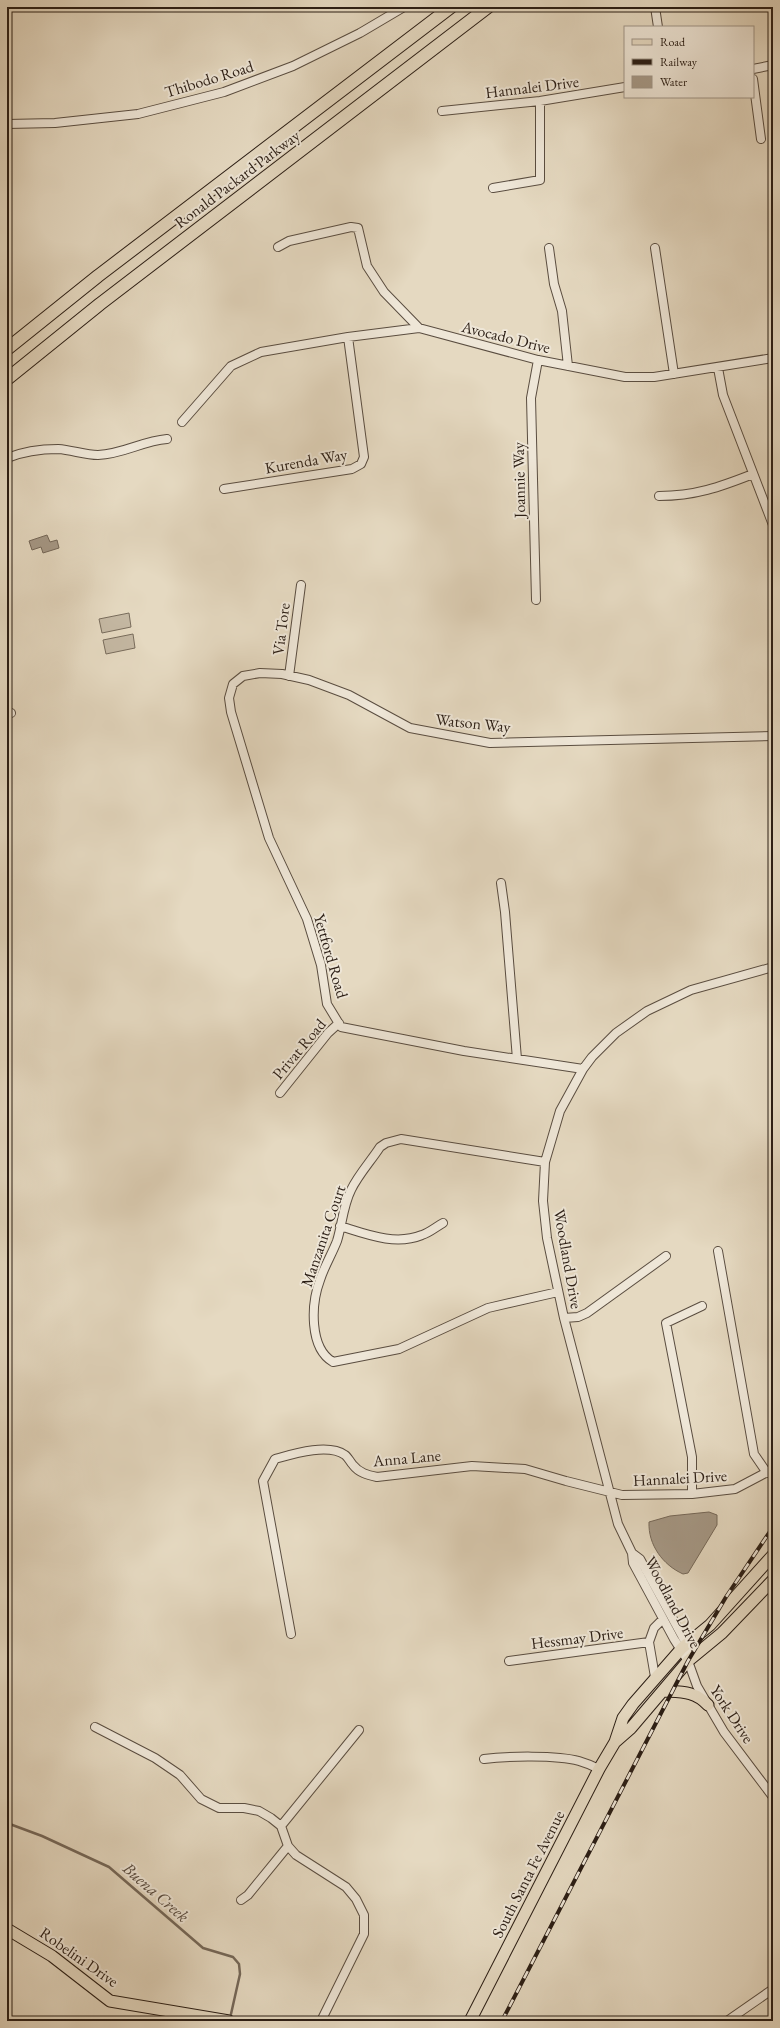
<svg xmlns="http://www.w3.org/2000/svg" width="780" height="2028" font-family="'EB Garamond',serif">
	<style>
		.green { fill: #c5b9a4; stroke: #786c5c }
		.water { fill: #a69987; stroke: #756859 }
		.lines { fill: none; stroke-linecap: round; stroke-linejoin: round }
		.stream { stroke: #756859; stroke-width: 2.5 }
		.minor-casing { stroke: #5a4d40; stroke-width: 10 }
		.major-casing { stroke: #2b1e15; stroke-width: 13 }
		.highway-casing { stroke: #2b1e15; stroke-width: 14 }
		.minor { stroke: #eee6d7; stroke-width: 8 }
		.major { stroke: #e5d9c1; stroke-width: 11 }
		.highway { stroke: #e5d9c1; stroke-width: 12 }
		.rail-casing { stroke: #2b1e15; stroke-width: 4 }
		.rail { stroke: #eee6d7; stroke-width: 2.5; stroke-dasharray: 8; stroke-linecap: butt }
		.labels { text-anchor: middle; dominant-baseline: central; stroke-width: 4; stroke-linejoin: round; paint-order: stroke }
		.street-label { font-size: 16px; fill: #2b1e15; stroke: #eee6d7 }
		.water-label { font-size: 17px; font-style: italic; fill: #56493d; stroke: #eee6d7 }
	</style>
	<rect width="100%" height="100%" fill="#e5d9c1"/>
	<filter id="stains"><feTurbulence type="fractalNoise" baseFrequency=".005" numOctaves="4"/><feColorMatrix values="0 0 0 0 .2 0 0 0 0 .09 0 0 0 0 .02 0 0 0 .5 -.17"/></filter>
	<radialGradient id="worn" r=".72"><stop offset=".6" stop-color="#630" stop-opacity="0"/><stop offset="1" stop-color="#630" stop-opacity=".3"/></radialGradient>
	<path class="green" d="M 129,613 L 131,627 L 102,633 L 99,619 Z
		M 133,634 L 135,648 L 106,654 L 103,640 Z"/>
	<path class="water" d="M 47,535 L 50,542 L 57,540 L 59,548 L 43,553 L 41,547 L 32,550 L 29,541 Z
		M 709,1512 L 717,1515 L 717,1525 L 688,1573 L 683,1574 C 663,1565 648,1545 649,1522 L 670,1516 Z"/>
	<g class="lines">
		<path class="stream" d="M 7,1823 L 42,1836 L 109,1867 L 203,1948 L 233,1957 L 239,1964 L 240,1974 L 231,2014"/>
		<defs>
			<path id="minor" d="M 655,7 L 658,27
				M 753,69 L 773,65
				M 753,79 L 761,139
				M 442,111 L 540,101 L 625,87
				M 7,124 L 55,123 L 138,114 L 224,92 L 293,66 L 360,33 L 404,7
				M 493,188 L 540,180 L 540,101
				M 278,247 L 289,241 L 351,227 L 358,228 L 367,266 L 384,292 L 419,328
				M 549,248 L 554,284 L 562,311 L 568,366
				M 655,248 L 674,374
				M 773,260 L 773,264
				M 718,368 L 723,395 L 773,525
				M 182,422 L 231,366 L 261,352 L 348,337 L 419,328 L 538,360 L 625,377 L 654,377 L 773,358
				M 7,458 C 22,452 42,449 58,449 C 72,450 85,455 98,455 C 124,454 142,441 167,439
				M 224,489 L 352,469 L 361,464 L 364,457 L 348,337
				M 659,496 C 695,496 720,487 753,474
				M 536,600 L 531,398 L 538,360
				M 289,676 L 301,585
				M 7,714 L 11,713
				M 501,883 L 505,912 L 517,1059
				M 583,1069 L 464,1051 L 341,1027 L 327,1004 L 321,965 L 307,919 L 269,838 L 231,712 L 229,698 L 233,684 L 243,676 L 260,673 L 282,674 L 309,680 L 349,695 L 410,728 L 490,743 L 773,736
				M 280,1093 L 328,1033 L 339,1023
				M 545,1162 L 401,1139 L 386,1143 L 380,1147 C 371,1161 358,1175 351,1190 C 343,1206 342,1225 337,1241 C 332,1254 324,1267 320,1280 C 311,1304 309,1348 333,1362 L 399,1349 L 488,1308 L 558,1292
				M 340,1226 C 366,1234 395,1246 422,1235 C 429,1233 436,1227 443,1223
				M 718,1251 L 754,1454 L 767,1473
				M 564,1318 L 578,1317 L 587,1313 L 666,1256
				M 692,1494 L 692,1457 L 666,1323 L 702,1306
				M 632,1553 L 640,1559 L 687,1645 L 688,1661 L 697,1686 L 724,1732 L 773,1797
				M 291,1634 L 263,1481 L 275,1459 C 293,1454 328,1443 345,1455 C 348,1457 350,1462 353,1465 C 359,1473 368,1475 377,1477 L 472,1466 L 525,1469 L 566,1481 L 622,1495 L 692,1494 L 735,1489 L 773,1469
				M 649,1642 L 654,1628 L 663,1619
				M 509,1661 L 649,1642 L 655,1677
				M 688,1661 L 674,1639 L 633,1563 L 632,1553 L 618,1524 L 564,1318 L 547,1238 L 543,1201 L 545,1162 L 560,1111 L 583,1069 L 592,1057 L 616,1033 L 647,1011 L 691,990 L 773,967
				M 95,1727 L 155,1758 L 180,1775 L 201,1799 L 219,1808 L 244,1808 L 259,1811 L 271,1818 L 281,1826 L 288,1846 L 296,1855 L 346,1887 L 356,1899 L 364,1915 L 364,1934 L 321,2021
				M 484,1759 C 507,1756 557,1755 579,1761 C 586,1763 593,1766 599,1769
				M 281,1826 L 359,1730
				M 241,1900 L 248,1895 L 288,1846
				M 727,2021 L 773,1989"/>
			<path id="major" d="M 664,1691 C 682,1692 695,1691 708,1705
				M 615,1742 L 631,1728 L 688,1661 L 722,1633 L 773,1580
				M 7,1929 L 52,1956 L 110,2001 L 229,2021
				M 470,2021 L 599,1769 L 615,1742 L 623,1718 L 633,1704 L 682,1648 L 710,1625 L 773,1555"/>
			<path id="highway" d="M 7,349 L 98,276 L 451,7
				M 7,379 L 100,304 L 488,7"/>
		</defs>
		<use href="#minor" class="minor-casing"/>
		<use href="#major" class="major-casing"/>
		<use href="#highway" class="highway-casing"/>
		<use href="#minor" class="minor"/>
		<use href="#major" class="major"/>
		<use href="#highway" class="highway"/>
		<defs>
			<path id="rail" d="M 502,2021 L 688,1661 L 726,1597 L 773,1527"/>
		</defs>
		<use href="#rail" class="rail-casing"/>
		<use href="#rail" class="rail"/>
	</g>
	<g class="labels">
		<g class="street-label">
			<text transform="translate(209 79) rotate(-17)">Thibodo Road</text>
			<text transform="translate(532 87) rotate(-7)">Hannalei Drive</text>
			<text transform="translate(237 179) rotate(-37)">Ronald Packard Parkway</text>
			<text transform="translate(506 337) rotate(14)">Avocado Drive</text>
			<text transform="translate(306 461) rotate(-10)">Kurenda Way</text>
			<text transform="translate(519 480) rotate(-91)">Joannie Way</text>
			<text transform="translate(281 629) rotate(-83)">Via Tore</text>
			<text transform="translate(473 723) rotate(6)">Watson Way</text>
			<text transform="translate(331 956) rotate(74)">Yettford Road</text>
			<text transform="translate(299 1049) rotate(-50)">Privat Road</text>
			<text transform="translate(323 1236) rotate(-71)">Manzanita Court</text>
			<text transform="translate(568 1259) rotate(80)">Woodland Drive</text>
			<text transform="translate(407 1458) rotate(-5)">Anna Lane</text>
			<text transform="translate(680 1478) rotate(-3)">Hannalei Drive</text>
			<text transform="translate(673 1602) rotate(62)">Woodland Drive</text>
			<text transform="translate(577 1638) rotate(-7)">Hessmay Drive</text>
			<text transform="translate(732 1714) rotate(57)">York Drive</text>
			<text transform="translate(528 1874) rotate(-63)">South Santa Fe Avenue</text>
			<text transform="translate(79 1957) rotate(35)">Robelini Drive</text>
		</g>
		<g class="water-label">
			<text transform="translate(156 1892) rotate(41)">Buena Creek</text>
		</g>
	</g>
	<rect width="780" height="2028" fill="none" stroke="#e5d9c1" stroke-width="24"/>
	<rect x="8" y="8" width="764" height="2012" fill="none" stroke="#2b1e15" stroke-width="2"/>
	<rect x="12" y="12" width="756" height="2004" fill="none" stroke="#2b1e15"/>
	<rect x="624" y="26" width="130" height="72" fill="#eee6d7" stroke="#a09689"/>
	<rect x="632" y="39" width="20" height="6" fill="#e5d9c1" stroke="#a09689"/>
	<text x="660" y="46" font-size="12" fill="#2b1e15">Road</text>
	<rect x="632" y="59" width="20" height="6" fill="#2b1e15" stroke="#a09689"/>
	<text x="660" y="66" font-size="12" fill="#2b1e15">Railway</text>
	<rect x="632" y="76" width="20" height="12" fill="#a69987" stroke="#a09689"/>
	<text x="660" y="86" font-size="12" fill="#2b1e15">Water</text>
	<rect width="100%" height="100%" filter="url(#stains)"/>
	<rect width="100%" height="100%" fill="url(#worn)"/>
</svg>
